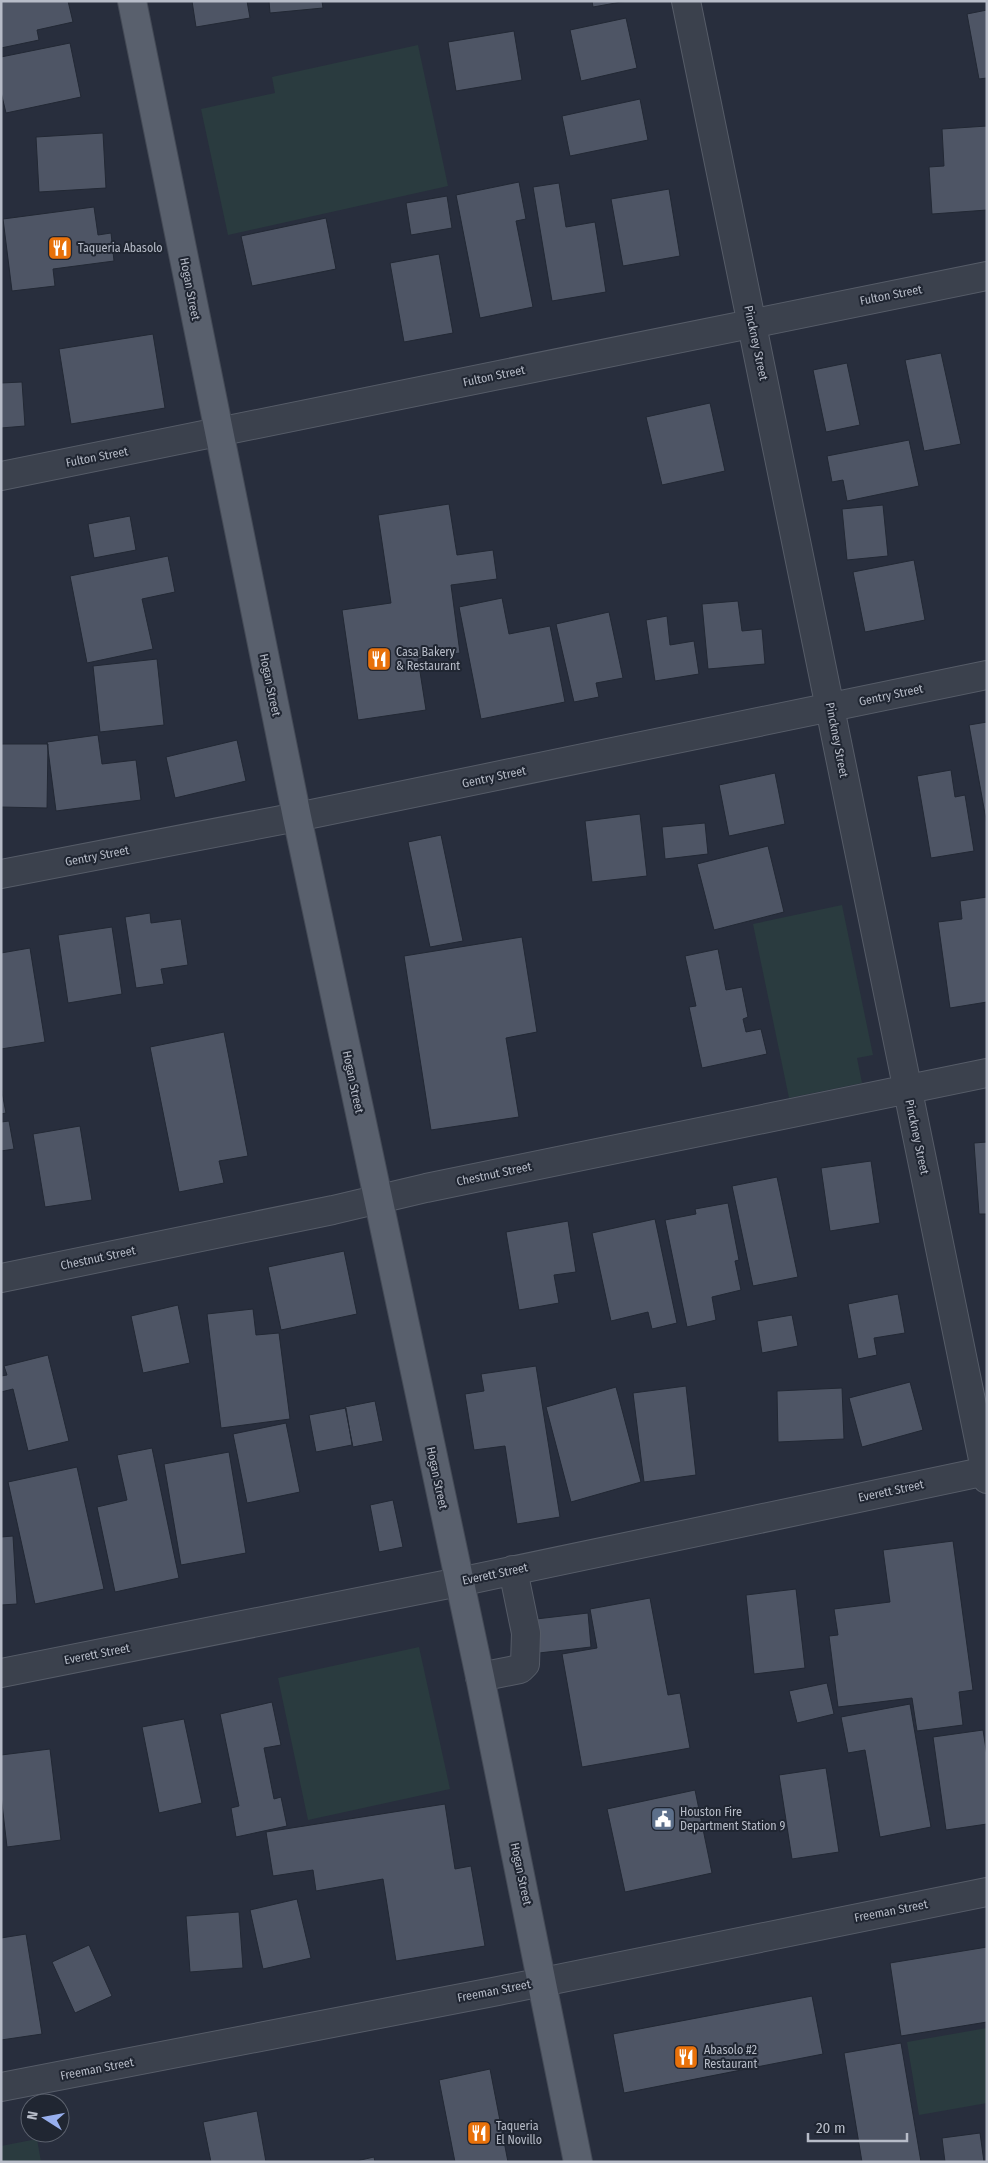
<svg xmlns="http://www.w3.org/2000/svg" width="988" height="2163" font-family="'Fira Sans Condensed',sans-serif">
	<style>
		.green { fill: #2a3b3f }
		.building { fill: #4e5565; stroke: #222834 }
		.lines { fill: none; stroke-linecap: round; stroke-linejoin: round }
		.minor-casing { stroke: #565c68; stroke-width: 30 }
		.major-casing { stroke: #444a56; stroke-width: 30 }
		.minor { stroke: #3b414d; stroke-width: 28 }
		.major { stroke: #59606d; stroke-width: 28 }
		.labels { text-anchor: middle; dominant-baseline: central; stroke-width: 4; stroke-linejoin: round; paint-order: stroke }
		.poi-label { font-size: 12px; fill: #b7bcc8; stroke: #202632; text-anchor: start }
		.street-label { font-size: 12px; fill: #b7bcc8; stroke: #202632 }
	</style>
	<rect width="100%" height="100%" fill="#282e3d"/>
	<path class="green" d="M 418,45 L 448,186 L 228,235 L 201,109 L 275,93 L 272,77 Z
		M 842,905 L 873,1055 L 857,1058 L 862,1083 L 789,1098 L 753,924 Z
		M 419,1647 L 450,1789 L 308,1820 L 278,1678 Z
		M 987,2028 L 987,2103 L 919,2115 L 907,2042 Z
		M 37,2139 L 41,2162 L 1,2162 L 1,2146 Z"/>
	<path class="building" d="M 1,1 L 68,1 L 73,22 L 37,30 L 39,40 L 1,48 Z
		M 192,1 L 247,1 L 250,18 L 196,27 Z
		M 269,1 L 322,1 L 323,8 L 270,13 Z
		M 592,1 L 627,1 L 593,7 Z
		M 987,10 L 987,78 L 979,79 L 967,14 Z
		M 626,18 L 637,68 L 581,81 L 570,30 Z
		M 514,31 L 522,80 L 456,91 L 448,42 Z
		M 70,43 L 81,97 L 6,113 L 1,92 L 1,57 Z
		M 640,99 L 648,140 L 570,156 L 562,116 Z
		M 987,126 L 987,210 L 932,214 L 929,167 L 944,166 L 942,129 Z
		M 103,133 L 106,188 L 39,192 L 36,137 Z
		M 519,182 L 526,219 L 516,221 L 533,307 L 480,318 L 456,195 Z
		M 559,183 L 566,227 L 595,222 L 606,292 L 552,301 L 533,187 Z
		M 669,189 L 680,256 L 623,266 L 611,199 Z
		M 447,196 L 452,228 L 411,235 L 406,203 Z
		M 94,207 L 98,235 L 111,233 L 114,261 L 53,269 L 55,286 L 12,291 L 3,219 Z
		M 326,218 L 336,269 L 252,286 L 241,236 Z
		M 439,254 L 453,333 L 404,342 L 390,263 Z
		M 153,334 L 165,408 L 71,424 L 59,349 Z
		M 941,353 L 961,444 L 924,451 L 905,360 Z
		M 847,363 L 860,425 L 826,432 L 813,370 Z
		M 22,382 L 25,426 L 1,428 L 1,383 Z
		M 710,403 L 725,471 L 662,485 L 646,417 Z
		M 909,440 L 919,486 L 847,501 L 843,480 L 832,482 L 827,456 Z
		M 449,504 L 457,555 L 493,550 L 497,579 L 451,585 L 460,653 L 418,659 L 426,710 L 358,720 L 342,610 L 391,603 L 378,515 Z
		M 883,505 L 888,556 L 847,560 L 842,509 Z
		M 130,516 L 136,550 L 94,558 L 88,524 Z
		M 168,556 L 175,592 L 142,599 L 153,649 L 87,663 L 70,576 Z
		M 914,560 L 925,620 L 865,632 L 853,572 Z
		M 502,598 L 509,634 L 550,626 L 565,702 L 481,719 L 459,607 Z
		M 738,601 L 742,631 L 762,629 L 765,664 L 708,669 L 702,604 Z
		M 609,612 L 623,678 L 596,683 L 599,697 L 574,702 L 556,624 Z
		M 667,616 L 670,645 L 694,641 L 699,674 L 655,681 L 646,620 Z
		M 157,659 L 164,725 L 100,732 L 93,666 Z
		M 987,722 L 987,825 L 969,725 Z
		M 98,735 L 102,764 L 136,760 L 141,800 L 56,811 L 47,742 Z
		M 237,740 L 246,781 L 175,798 L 166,757 Z
		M 1,744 L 48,744 L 47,808 L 1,807 Z
		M 951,770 L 955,797 L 965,795 L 974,851 L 931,858 L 917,776 Z
		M 775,773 L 785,824 L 729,836 L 719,785 Z
		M 640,814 L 647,876 L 592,882 L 585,821 Z
		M 705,823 L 708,854 L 665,859 L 662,827 Z
		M 441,835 L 463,941 L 430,947 L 408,842 Z
		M 768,846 L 784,912 L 714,930 L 697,864 Z
		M 987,897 L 987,1002 L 950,1008 L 938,922 L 962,919 L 960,901 Z
		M 150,913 L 151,923 L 181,919 L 188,965 L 161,969 L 164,984 L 136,988 L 125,917 Z
		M 112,927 L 122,994 L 68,1003 L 58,935 Z
		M 522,937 L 537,1032 L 506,1038 L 519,1117 L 431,1130 L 404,956 Z
		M 30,948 L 45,1042 L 1,1049 L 1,953 Z
		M 718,949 L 726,990 L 742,987 L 748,1017 L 743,1019 L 746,1032 L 761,1029 L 767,1054 L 702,1068 L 689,1007 L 696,1006 L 685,956 Z
		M 224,1032 L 248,1156 L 219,1161 L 224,1183 L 179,1192 L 150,1047 Z
		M 1,1087 L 6,1113 L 1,1114 Z
		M 9,1121 L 14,1149 L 1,1151 L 1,1122 Z
		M 80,1126 L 92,1200 L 45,1207 L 33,1134 Z
		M 987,1142 L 987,1214 L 979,1214 L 974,1143 Z
		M 871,1161 L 880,1223 L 830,1231 L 821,1168 Z
		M 777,1177 L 798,1277 L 753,1286 L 732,1186 Z
		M 728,1203 L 739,1260 L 735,1261 L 741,1290 L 712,1297 L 716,1320 L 687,1327 L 665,1220 L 696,1214 L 695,1209 Z
		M 655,1219 L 677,1323 L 652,1329 L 648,1312 L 611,1321 L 592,1233 Z
		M 568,1221 L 576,1272 L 554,1275 L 559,1303 L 519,1310 L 506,1232 Z
		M 344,1251 L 357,1314 L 281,1330 L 268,1267 Z
		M 898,1294 L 905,1333 L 874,1338 L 877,1355 L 858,1359 L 848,1304 Z
		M 178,1305 L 190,1363 L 143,1373 L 131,1316 Z
		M 253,1309 L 256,1335 L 279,1333 L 290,1419 L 221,1428 L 207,1314 Z
		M 792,1315 L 798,1346 L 762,1353 L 757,1321 Z
		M 48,1355 L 69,1441 L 28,1451 L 13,1389 L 1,1392 L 1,1376 L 7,1375 L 4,1366 Z
		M 536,1366 L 560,1517 L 517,1524 L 505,1446 L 474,1450 L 465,1394 L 484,1391 L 481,1374 Z
		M 910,1382 L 923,1430 L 862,1447 L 849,1398 Z
		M 686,1386 L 696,1475 L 644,1482 L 633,1393 Z
		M 616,1387 L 641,1482 L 571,1502 L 546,1407 Z
		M 842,1388 L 844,1439 L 778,1442 L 777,1391 Z
		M 375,1401 L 383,1441 L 353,1447 L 345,1407 Z
		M 346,1408 L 352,1445 L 316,1452 L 309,1415 Z
		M 286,1423 L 300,1492 L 247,1503 L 233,1434 Z
		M 152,1448 L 179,1578 L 115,1592 L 97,1507 L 127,1500 L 117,1455 Z
		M 229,1452 L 246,1553 L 181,1565 L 164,1464 Z
		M 77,1467 L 104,1589 L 35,1604 L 8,1482 Z
		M 393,1500 L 403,1547 L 379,1552 L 370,1505 Z
		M 13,1536 L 17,1604 L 1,1605 L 1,1537 Z
		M 953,1541 L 973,1690 L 959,1692 L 963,1725 L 917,1731 L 912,1698 L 838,1707 L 829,1636 L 838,1635 L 834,1609 L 890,1602 L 883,1550 Z
		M 796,1589 L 805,1668 L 754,1674 L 746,1595 Z
		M 650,1598 L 668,1695 L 680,1693 L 690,1748 L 582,1767 L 562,1654 L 597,1648 L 590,1609 Z
		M 588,1613 L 591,1647 L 539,1653 L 536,1619 Z
		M 827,1683 L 834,1714 L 797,1723 L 789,1691 Z
		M 272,1702 L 281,1745 L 264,1748 L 274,1799 L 281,1797 L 287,1826 L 236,1837 L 231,1808 L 239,1806 L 220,1714 Z
		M 910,1704 L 931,1827 L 880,1837 L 865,1750 L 848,1753 L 841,1717 Z
		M 184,1719 L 202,1803 L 159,1813 L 142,1727 Z
		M 983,1730 L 987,1756 L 987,1824 L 946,1830 L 933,1737 Z
		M 50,1749 L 61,1840 L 7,1847 L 1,1795 L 1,1755 Z
		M 826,1768 L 839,1852 L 792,1859 L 779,1775 Z
		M 695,1790 L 712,1873 L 625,1892 L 607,1809 Z
		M 445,1804 L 455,1869 L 471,1866 L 485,1946 L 396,1961 L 383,1879 L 316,1891 L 313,1870 L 273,1876 L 266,1832 Z
		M 297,1899 L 311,1958 L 263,1969 L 250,1910 Z
		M 239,1912 L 243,1968 L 190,1972 L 186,1916 Z
		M 26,1934 L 42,2034 L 1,2040 L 1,1938 Z
		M 89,1945 L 112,1996 L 75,2013 L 52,1962 Z
		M 987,1947 L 987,2022 L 901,2036 L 890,1963 Z
		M 812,1996 L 823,2054 L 624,2093 L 613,2034 Z
		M 901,2043 L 921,2162 L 862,2162 L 844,2053 Z
		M 490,2069 L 508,2162 L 455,2162 L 439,2080 Z
		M 257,2111 L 266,2162 L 211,2162 L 203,2122 Z
		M 980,2133 L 984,2162 L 945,2162 L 942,2138 Z
		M 374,2157 L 375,2162 L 352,2162 Z"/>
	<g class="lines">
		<defs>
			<path id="minor" d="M 686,1 L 987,1479
				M 1,476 L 987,276
				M 1,874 L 297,817 L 987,675
				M 1,1278 L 333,1210 L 426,1188 L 987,1073
				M 1,1673 L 459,1582 L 987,1471
				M 480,1677 L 520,1669 L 525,1664 L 526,1633 L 513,1570
				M 1,2087 L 498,1991 L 987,1892"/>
			<path id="major" d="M 132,1 L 297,817 L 480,1677 L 578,2162"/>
		</defs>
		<use href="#minor" class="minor-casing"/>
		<use href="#major" class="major-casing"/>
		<use href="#minor" class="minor"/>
		<use href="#major" class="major"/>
	</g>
	<defs>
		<symbol id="restaurant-square" viewBox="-11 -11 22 22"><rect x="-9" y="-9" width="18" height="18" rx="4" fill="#e8710a" stroke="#202632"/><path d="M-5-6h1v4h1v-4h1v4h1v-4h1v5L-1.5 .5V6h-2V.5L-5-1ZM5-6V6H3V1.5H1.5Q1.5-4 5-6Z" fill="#fff"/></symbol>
		<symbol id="civic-square" viewBox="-11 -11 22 22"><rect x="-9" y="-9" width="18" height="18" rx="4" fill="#5c6f8a" stroke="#202632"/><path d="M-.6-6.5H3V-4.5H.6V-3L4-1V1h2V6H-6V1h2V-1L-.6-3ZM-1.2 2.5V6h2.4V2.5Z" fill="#fff"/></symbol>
	</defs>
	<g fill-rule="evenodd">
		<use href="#restaurant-square" x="46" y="234" width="28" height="28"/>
		<use href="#restaurant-square" x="365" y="645" width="28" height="28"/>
		<use href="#civic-square" x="649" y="1805" width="28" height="28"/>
		<use href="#restaurant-square" x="672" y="2043" width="28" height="28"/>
		<use href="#restaurant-square" x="465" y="2119" width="28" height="28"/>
	</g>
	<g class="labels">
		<g class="poi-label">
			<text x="78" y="248">Taqueria Abasolo</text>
			<text x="396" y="652">Casa Bakery<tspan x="396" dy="14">&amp; Restaurant</tspan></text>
			<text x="680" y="1812">Houston Fire<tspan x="680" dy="14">Department Station 9</tspan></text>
			<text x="704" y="2050">Abasolo #2<tspan x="704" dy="14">Restaurant</tspan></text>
			<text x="496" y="2126">Taqueria<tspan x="496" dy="14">El Novillo</tspan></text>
		</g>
		<g class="street-label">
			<text transform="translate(190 289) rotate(79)">Hogan Street</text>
			<text transform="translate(891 295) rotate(-11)">Fulton Street</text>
			<text transform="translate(756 343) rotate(78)">Pinckney Street</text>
			<text transform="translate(494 376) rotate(-12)">Fulton Street</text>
			<text transform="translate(97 457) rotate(-11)">Fulton Street</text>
			<text transform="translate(270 685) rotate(78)">Hogan Street</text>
			<text transform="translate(891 695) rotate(-12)">Gentry Street</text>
			<text transform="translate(837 740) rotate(79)">Pinckney Street</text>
			<text transform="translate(494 777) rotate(-12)">Gentry Street</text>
			<text transform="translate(97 856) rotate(-11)">Gentry Street</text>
			<text transform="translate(353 1082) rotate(78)">Hogan Street</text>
			<text transform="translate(917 1137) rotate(78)">Pinckney Street</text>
			<text transform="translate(494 1174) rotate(-12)">Chestnut Street</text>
			<text transform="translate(98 1258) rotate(-12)">Chestnut Street</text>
			<text transform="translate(437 1478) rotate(78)">Hogan Street</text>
			<text transform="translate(891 1491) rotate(-12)">Everett Street</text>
			<text transform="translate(495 1574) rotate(-12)">Everett Street</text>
			<text transform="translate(97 1654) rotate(-11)">Everett Street</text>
			<text transform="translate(521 1874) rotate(78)">Hogan Street</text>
			<text transform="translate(891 1911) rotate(-11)">Freeman Street</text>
			<text transform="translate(494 1991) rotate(-11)">Freeman Street</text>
			<text transform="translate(97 2069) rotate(-11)">Freeman Street</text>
		</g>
	</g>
	<rect width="988" height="2163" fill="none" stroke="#b7bcc8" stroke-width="5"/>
	<g transform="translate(45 2118) rotate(281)"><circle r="24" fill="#202632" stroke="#5c626e"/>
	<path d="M0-4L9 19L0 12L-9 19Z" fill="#97afee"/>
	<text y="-8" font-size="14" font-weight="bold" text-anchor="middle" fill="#b7bcc8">N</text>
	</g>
	<path d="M808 2133v8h99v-8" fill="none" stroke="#b7bcc8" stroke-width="2.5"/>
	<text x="816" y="2133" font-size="15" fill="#b7bcc8" stroke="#202632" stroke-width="4" paint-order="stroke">20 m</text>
</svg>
